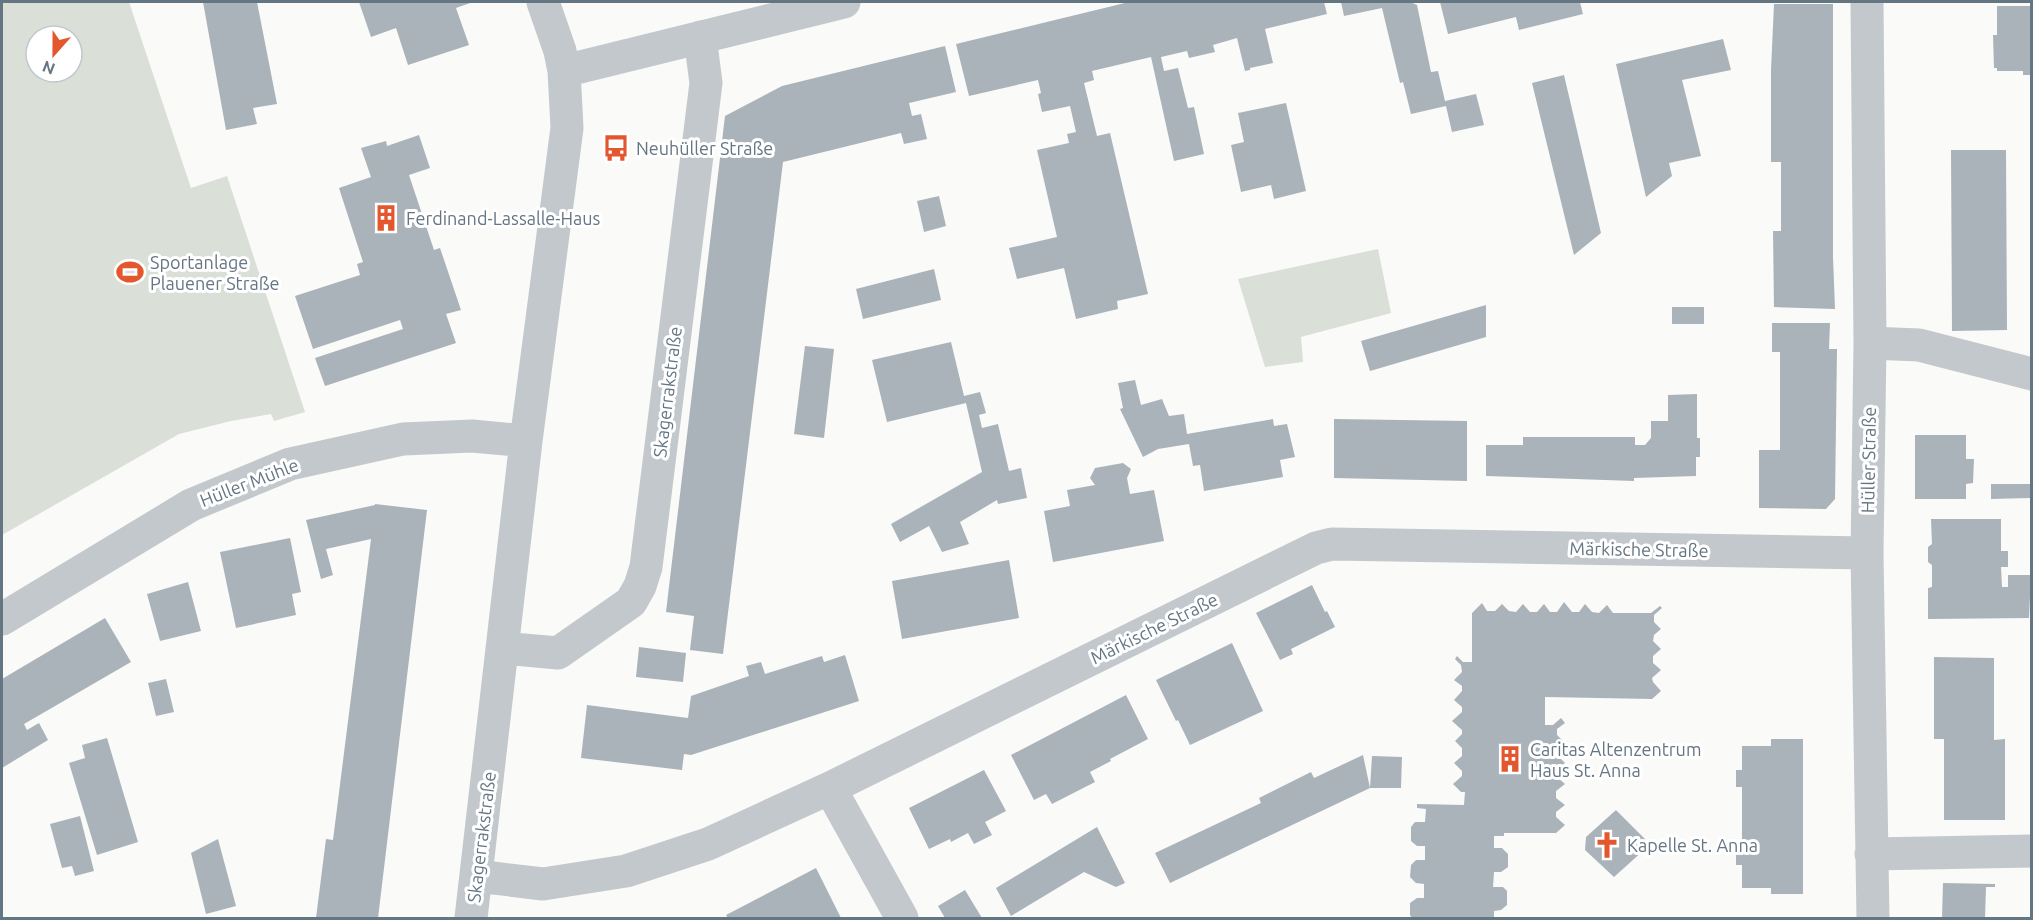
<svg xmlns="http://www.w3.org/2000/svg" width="2033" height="920" font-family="Ubuntu,sans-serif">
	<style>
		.green { fill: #dadfd7; fill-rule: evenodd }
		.building { fill: #aab3b9 }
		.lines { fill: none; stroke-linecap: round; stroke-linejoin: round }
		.minor { stroke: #c3c8cc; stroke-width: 33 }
		.labels { text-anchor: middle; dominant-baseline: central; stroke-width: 6; stroke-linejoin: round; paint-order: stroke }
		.poi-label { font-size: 18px; fill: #657683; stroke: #fff; text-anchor: start }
		.street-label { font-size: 18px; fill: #657683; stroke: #fff }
	</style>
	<rect width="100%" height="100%" fill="#fafaf8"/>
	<path class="green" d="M 2,2 L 129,2 L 191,188 L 227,176 L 305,412 L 274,421 L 271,414 L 231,421 L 179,434 L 2,535 ZM 36,36 L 72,36 L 72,72 L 36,72 Z
		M 1378,249 L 1391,313 L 1301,337 L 1303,362 L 1265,367 L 1238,279 Z"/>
	<path class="building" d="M 203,2 L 257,2 L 277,104 L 253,108 L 257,124 L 226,130 Z
		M 359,2 L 473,2 L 456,8 L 469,45 L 408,65 L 396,28 L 371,37 Z
		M 1129,2 L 1324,2 L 1327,14 L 1265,29 L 1273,63 L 1250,68 L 1250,70 L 1245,71 L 1237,38 L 1213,45 L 1215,52 L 1189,58 L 1187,51 L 1161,57 L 1164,71 L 1178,68 L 1188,108 L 1194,107 L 1204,154 L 1174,161 L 1151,57 L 1092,71 L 1094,80 L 1084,83 L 1097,136 L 1110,133 L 1148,294 L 1117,301 L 1118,309 L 1076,319 L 1064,268 L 1017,279 L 1009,248 L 1057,237 L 1037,150 L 1069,143 L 1067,134 L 1076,132 L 1070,106 L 1042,112 L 1038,94 L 1041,93 L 1038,80 L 969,96 L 956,44 Z
		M 1341,2 L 1410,2 L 1417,5 L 1431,72 L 1438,71 L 1445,101 L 1476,94 L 1484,125 L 1452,132 L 1446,106 L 1411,114 L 1403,82 L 1400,83 L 1382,8 L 1344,16 Z
		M 1440,2 L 1580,2 L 1583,14 L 1519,30 L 1516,17 L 1448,34 Z
		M 1774,4 L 1833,4 L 1833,257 L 1835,309 L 1774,307 L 1773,231 L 1781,231 L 1781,162 L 1771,162 L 1771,70 Z
		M 1997,6 L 2031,6 L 2031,75 L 2023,75 L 2023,71 L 1997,71 L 1997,68 L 1994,68 L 1993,35 L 1997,35 Z
		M 1723,39 L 1731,70 L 1682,80 L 1701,156 L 1669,163 L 1672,176 L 1646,197 L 1616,64 Z
		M 945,46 L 956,92 L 909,103 L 912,116 L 921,114 L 927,139 L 904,144 L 901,133 L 783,162 L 723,654 L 690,650 L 694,616 L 666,612 L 725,116 L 782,86 Z
		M 1564,75 L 1601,233 L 1574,255 L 1532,83 Z
		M 1286,103 L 1306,191 L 1274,199 L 1271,185 L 1241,192 L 1231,145 L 1244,142 L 1238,113 Z
		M 419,135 L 430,168 L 409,175 L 434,250 L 440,248 L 461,310 L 446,314 L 456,343 L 325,386 L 315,358 L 403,329 L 400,320 L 313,349 L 295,296 L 360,275 L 357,264 L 363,262 L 339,188 L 371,177 L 361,148 L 386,141 L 387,146 Z
		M 1951,150 L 2006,150 L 2007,330 L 1952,331 Z
		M 939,196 L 946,226 L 924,232 L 917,201 Z
		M 934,269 L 941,300 L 863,319 L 856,289 Z
		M 1486,305 L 1486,337 L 1370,371 L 1361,341 Z
		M 1672,307 L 1704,307 L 1704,324 L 1672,324 Z
		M 1772,323 L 1830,323 L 1829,349 L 1837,349 L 1835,499 L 1826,509 L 1759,508 L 1759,450 L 1780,450 L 1780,352 L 1772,352 Z
		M 951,342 L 964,396 L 980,392 L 986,413 L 979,415 L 982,428 L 998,424 L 1009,471 L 1021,468 L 1027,498 L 998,504 L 997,500 L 960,522 L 969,544 L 942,552 L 929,526 L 900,542 L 891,524 L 982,472 L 966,403 L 887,422 L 872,360 Z
		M 805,346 L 834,349 L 824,438 L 794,434 Z
		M 1135,380 L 1141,405 L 1162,399 L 1169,416 L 1184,414 L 1187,434 L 1273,419 L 1274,426 L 1287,424 L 1295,457 L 1280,460 L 1283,477 L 1204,491 L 1200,465 L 1193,466 L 1189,444 L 1158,449 L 1143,457 L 1120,409 L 1123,408 L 1118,383 Z
		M 1697,394 L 1697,438 L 1700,438 L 1700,457 L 1696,457 L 1696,476 L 1634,478 L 1634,481 L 1486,476 L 1486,445 L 1523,445 L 1523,437 L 1635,437 L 1635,445 L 1645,445 L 1651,438 L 1651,421 L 1668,421 L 1668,395 Z
		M 1334,419 L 1467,421 L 1467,481 L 1334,478 Z
		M 1915,435 L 1966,435 L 1966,459 L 1974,459 L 1973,483 L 1966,484 L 1966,499 L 1915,499 Z
		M 1123,463 L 1131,469 L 1127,478 L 1130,494 L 1154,490 L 1164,541 L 1053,562 L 1044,511 L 1070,506 L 1067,490 L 1095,485 L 1090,478 L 1095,468 Z
		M 1991,484 L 2030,484 L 2030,498 L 1991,499 Z
		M 375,504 L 427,510 L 378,918 L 316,918 L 326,839 L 333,840 L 371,539 L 326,549 L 333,575 L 321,579 L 306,520 L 375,505 Z
		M 1931,519 L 2001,519 L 2001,551 L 2008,551 L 2008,567 L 2001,567 L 2002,587 L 2008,587 L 2008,575 L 2031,575 L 2029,618 L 1928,619 L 1928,588 L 1932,587 L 1932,565 L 1928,562 L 1928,547 L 1932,544 Z
		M 290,538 L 301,592 L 292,594 L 296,615 L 236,628 L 220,552 Z
		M 1009,560 L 1019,618 L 902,639 L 892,581 Z
		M 188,582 L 201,631 L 160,641 L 147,594 Z
		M 1312,585 L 1325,612 L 1327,611 L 1335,627 L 1291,649 L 1293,654 L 1280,660 L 1256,613 Z
		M 1564,602 L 1572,612 L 1579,612 L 1585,604 L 1592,612 L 1599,613 L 1607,605 L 1613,613 L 1651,613 L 1660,606 L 1662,608 L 1654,615 L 1654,622 L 1661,629 L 1654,635 L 1653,641 L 1661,649 L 1653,656 L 1653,663 L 1661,670 L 1652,678 L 1653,682 L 1661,691 L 1652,699 L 1545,697 L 1545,725 L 1553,725 L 1561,718 L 1565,723 L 1557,729 L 1557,735 L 1565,743 L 1557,749 L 1557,755 L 1565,763 L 1557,770 L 1557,777 L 1565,784 L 1556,791 L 1556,798 L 1565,805 L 1556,812 L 1556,817 L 1565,825 L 1556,833 L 1504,833 L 1504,836 L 1494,836 L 1494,848 L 1502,848 L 1508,854 L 1508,867 L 1501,872 L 1494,872 L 1493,887 L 1503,887 L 1507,891 L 1507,905 L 1501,910 L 1494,911 L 1494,918 L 1412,918 L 1410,915 L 1410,903 L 1417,898 L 1424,898 L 1424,884 L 1416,883 L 1410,877 L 1411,865 L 1416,860 L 1425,860 L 1425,846 L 1417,846 L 1411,841 L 1411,827 L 1415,822 L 1425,822 L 1426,809 L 1417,808 L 1417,804 L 1464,805 L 1465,792 L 1461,792 L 1453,784 L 1462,776 L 1462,771 L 1454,763 L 1462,756 L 1462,748 L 1455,741 L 1462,734 L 1462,730 L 1452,721 L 1462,712 L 1462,707 L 1454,700 L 1462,691 L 1462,686 L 1454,680 L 1462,672 L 1461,665 L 1455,659 L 1457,656 L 1463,662 L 1472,662 L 1472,613 L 1482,603 L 1487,611 L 1495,611 L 1502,604 L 1509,611 L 1516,612 L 1523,604 L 1530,612 L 1537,612 L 1544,604 L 1550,612 L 1557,612 Z
		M 105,618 L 131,662 L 24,724 L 27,730 L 39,723 L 48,740 L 2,768 L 2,679 Z
		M 1232,643 L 1263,711 L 1190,745 L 1178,720 L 1176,721 L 1156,680 Z
		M 639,647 L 686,653 L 683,682 L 636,677 Z
		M 845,655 L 859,701 L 691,755 L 684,754 L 682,770 L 581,758 L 587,705 L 688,718 L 691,696 L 749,676 L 746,666 L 761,662 L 765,674 L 822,656 L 824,662 Z
		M 1934,657 L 1994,658 L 1994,740 L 2005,739 L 2005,820 L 1944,820 L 1944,739 L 1934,739 Z
		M 166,679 L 174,712 L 156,716 L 148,683 Z
		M 1126,695 L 1148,739 L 1110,759 L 1111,761 L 1090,772 L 1095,782 L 1052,804 L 1046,794 L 1034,800 L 1011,755 Z
		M 107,738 L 138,842 L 97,855 L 69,763 L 85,758 L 82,745 Z
		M 1771,739 L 1803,739 L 1803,894 L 1771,894 L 1771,888 L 1742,888 L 1742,865 L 1736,865 L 1736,846 L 1742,846 L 1742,787 L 1736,787 L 1736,770 L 1742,770 L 1742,746 L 1771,746 Z
		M 1363,755 L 1370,788 L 1170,883 L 1155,853 L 1261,803 L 1259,798 L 1311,772 L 1314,778 Z
		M 1372,756 L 1402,757 L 1401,788 L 1370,788 Z
		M 984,770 L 1006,811 L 985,822 L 992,835 L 974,844 L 968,833 L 951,842 L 950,839 L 929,849 L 909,808 Z
		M 1616,810 L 1645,839 L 1644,850 L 1614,877 L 1585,850 L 1586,837 Z
		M 80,816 L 94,871 L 75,876 L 72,866 L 62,868 L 50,824 Z
		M 1097,827 L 1125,883 L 1116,887 L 1084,872 L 1011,916 L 996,888 Z
		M 218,839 L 236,906 L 206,914 L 191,853 Z
		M 816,868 L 841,918 L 728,918 L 726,915 Z
		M 1943,883 L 1995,884 L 1995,887 L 1986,887 L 1985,918 L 1942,918 Z
		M 965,890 L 982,918 L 945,918 L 938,906 Z"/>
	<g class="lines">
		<path class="minor" d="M 1867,2 L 1870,343 L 1867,553 L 1873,918
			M 564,71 L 844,2
			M 1870,343 L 1919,345 L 2032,374
			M 2,619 L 191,505 L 290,464 L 403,439 L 472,436 L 526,441
			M 503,648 L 558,653 L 631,602 L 640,586 L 646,567 L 706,83 L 700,37
			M 830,788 L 902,918
			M 1871,854 L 2032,851
			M 477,876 L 543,884 L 626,871 L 708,844 L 830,788 L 1316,548 L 1332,544 L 1867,553
			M 471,918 L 526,441 L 567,128 L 564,71 L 560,51 L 543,2"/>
	</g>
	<defs>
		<symbol id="bus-bare" viewBox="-9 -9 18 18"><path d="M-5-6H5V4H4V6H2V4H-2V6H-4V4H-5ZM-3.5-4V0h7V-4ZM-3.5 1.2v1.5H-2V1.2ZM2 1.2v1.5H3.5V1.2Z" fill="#e4572e" stroke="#fff" stroke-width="2.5" paint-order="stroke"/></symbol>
		<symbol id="building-bare" viewBox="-9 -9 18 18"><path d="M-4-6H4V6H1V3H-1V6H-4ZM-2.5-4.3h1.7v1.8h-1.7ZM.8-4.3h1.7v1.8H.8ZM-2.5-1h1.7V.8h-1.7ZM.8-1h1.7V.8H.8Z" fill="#e4572e" stroke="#fff" stroke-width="2.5" paint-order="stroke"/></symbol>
		<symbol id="stadium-bare" viewBox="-9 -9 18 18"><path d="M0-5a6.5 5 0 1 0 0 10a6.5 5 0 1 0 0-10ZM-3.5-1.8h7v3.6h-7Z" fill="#e4572e" stroke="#fff" stroke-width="2.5" paint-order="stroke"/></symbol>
		<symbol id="church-bare" viewBox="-9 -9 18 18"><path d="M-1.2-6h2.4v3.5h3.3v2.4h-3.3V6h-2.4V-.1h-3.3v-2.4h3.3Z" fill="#e4572e" stroke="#fff" stroke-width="2.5" paint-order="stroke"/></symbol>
	</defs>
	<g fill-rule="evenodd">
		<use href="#bus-bare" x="597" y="129" width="38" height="38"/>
		<use href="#building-bare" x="367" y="199" width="38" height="38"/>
		<use href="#stadium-bare" x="111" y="253" width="38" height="38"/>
		<use href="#building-bare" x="1491" y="740" width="38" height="38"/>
		<use href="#church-bare" x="1588" y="826" width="38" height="38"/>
	</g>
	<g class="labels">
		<g class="poi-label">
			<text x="636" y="148">Neuhüller Straße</text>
			<text x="406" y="218">Ferdinand-Lassalle-Haus</text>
			<text x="150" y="262">Sportanlage<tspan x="150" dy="21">Plauener Straße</tspan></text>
			<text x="1530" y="749">Caritas Altenzentrum<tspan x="1530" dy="21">Haus St. Anna</tspan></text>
			<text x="1627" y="845">Kapelle St. Anna</text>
		</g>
		<g class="street-label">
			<text transform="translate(667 392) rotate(-83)">Skagerrakstraße</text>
			<text transform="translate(1868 460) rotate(-89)">Hüller Straße</text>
			<text transform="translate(249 482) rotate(-21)">Hüller Mühle</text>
			<text transform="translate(1639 549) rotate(1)">Märkische Straße</text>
			<text transform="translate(1154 628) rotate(-26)">Märkische Straße</text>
			<text transform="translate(481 837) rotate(-83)">Skagerrakstraße</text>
		</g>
	</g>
	<rect width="2033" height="920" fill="none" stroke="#657683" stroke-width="6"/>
	<g transform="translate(54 54) rotate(201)"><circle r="28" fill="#ffffff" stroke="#c1c8cd" stroke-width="1.5"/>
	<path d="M0-4.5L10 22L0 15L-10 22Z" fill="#e4572e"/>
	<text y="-9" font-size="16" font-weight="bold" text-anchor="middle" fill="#657683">N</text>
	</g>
</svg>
